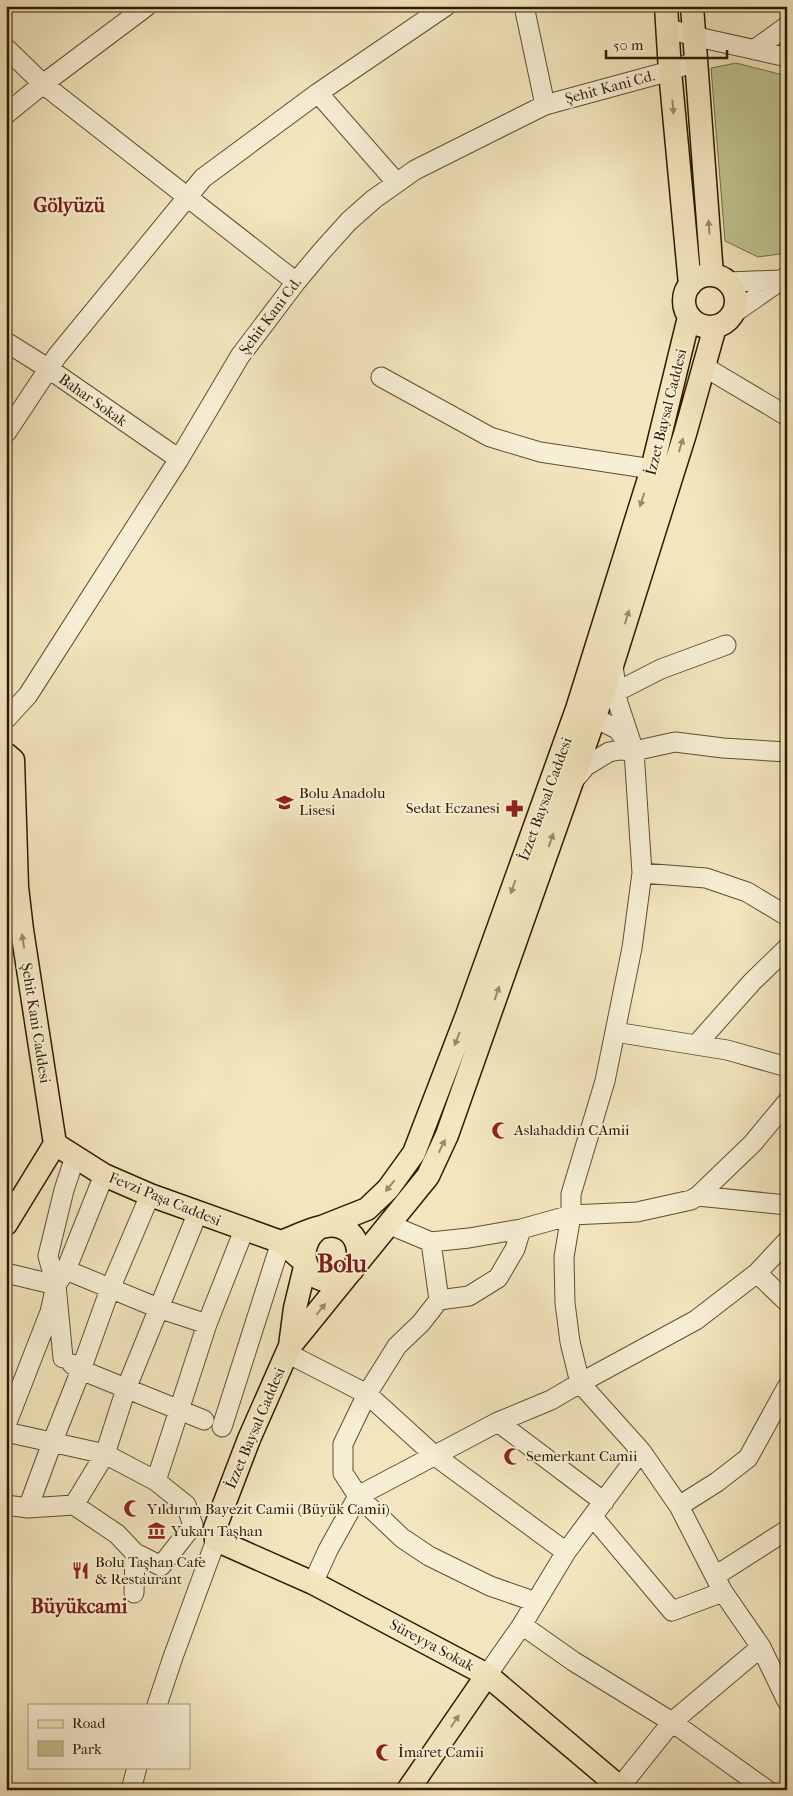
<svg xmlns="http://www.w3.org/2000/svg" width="793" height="1796" font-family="'IM FELL French Canon',serif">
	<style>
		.green { fill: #bfc48f; stroke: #767048 }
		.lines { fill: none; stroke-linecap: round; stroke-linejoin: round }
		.minor-casing { stroke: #5f4e30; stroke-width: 21 }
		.major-casing { stroke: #2e1b00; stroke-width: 25 }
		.minor { stroke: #f7efd5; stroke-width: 19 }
		.major { stroke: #f3e6be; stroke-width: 22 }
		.oneway { fill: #9a8b68 }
		.labels { text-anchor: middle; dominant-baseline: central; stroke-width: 4; stroke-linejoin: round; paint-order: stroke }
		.street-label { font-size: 15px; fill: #2e1b00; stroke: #f7efd5 }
		.poi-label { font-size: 15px; fill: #2e1b00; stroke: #f7efd5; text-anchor: start }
		.district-label { font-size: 20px; font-weight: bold; fill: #7a1f14; stroke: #f7efd5 }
		.town-label { font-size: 25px; font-weight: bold; fill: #7a1f14; stroke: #f7efd5 }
	</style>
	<rect width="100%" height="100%" fill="#f3e6be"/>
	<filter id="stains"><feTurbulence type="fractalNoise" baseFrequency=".004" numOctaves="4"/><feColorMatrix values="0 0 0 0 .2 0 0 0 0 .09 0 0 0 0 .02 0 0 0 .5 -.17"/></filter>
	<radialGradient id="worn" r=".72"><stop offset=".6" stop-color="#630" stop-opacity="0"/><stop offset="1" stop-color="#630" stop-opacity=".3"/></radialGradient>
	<path class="green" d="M 736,63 L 787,76 L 787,253 L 758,257 L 725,241 L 711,68 Z"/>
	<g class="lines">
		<defs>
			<path id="minor" d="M 524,6 L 545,105
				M 667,28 L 693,36 L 787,57
				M 6,48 L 43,84 L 296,282
				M 754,50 L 787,26
				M 318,93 L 396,182
				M 6,114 L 43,84 L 147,6
				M 728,282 L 779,280
				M 734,313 L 787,276
				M 6,342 L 49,369 L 179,459
				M 703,366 L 787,416
				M 381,377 L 490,437 L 540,452 L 652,469
				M 6,433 L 57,356 L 203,178 L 318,93 L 446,6
				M 613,665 L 618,703 L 634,751 L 642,873 L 632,948 L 605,1081 L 571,1194 L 571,1215 L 564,1257 L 565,1303 L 570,1342 L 580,1383 L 641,1451 L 679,1506 L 723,1592 L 761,1647 L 787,1701
				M 616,692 L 661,669 L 726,645
				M 583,712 L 617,729 L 629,744
				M 6,719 L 28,695 L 179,459 L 240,356 L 296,282 L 322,251 L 349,221 L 374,199 L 415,170 L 545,105 L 670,71 L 696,61
				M 573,781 L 586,766 L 609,752 L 620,750 L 634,751 L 675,742 L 723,748 L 787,752
				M 642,873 L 706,878 L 747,892 L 787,916
				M 615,1032 L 727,1050 L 787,1067
				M 696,1045 L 752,982 L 787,948
				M 698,1196 L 753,1143 L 787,1102
				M 388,1224 L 431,1242 L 469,1238 L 521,1229 L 571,1215 L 637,1212 L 691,1200 L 698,1196 L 787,1205
				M 431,1242 L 439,1300 L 469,1296 L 498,1278 L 515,1249 L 521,1229
				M 66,1270 L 158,1308 L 207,1324
				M 6,1273 L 56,1285
				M 757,1273 L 787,1302
				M 439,1300 L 421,1323 L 397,1346 L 367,1394 L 343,1444 L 343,1473 L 358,1496 L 402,1538 L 429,1556 L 490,1586 L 536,1602
				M 287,1353 L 367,1394 L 434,1455 L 566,1552
				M 63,1358 L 56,1285 L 48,1256 L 64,1190 L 75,1157
				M 72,1364 L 81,1370 L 204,1420
				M 498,1422 L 604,1502
				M 6,1425 L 50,1312 L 56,1285 L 66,1270 L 104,1175
				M 222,1427 L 281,1242
				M 6,1432 L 105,1454 L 156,1481
				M 6,1505 L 28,1508 L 74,1505 L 117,1534 L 135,1553 L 134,1593
				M 74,1505 L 105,1454 L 126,1389 L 198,1212
				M 679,1506 L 717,1482 L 748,1458 L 787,1387
				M 28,1508 L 52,1443 L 81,1370 L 110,1289 L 150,1195
				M 593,1517 L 672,1611 L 723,1592
				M 135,1553 L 161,1566 L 193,1525 L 186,1505 L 156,1481 L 207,1324 L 244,1230
				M 715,1576 L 787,1530
				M 313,1583 L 328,1550 L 358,1496 L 498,1422 L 551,1400 L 580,1383 L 696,1320 L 757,1273 L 787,1241
				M 522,1625 L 573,1661 L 672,1722 L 767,1790
				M 487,1675 L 522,1625 L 566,1552 L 641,1451
				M 157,1705 L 173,1657 L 216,1540
				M 620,1787 L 672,1722 L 761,1647
				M 131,1790 L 137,1767"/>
			<path id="major" d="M 666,6 L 670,71 L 690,285
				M 692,6 L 712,275
				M684 301a26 26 0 1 1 52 0a26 26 0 1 1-52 0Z
				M 6,754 L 13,760 L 17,887 L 22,930 L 55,1144
				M 55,1144 L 104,1175 L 150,1195 L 281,1242 L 306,1263 L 295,1308 L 290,1346 L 249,1439 L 215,1528 L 216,1540 L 313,1583 L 487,1675 L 623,1790
				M 6,1224 L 55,1144
				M 281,1242 C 295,1237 322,1223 336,1226 C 366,1231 365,1275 335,1280 C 303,1285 294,1245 319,1228 L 367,1209 L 388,1189 L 414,1153 L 467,1015 L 577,709 L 652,469 L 689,317
				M 290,1346 L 428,1176 L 447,1135 L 605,688 L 685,434 L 715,327
				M 408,1790 L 487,1675"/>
		</defs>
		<use href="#minor" class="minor-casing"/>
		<use href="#major" class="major-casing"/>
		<use href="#minor" class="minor"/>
		<use href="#major" class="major"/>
	</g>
	<defs><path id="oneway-solid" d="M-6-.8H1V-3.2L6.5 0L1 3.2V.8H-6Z" transform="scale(1.25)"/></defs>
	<g class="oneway">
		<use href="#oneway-solid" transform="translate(673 107) rotate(85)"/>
		<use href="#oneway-solid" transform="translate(709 227) rotate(-94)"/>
		<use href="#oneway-solid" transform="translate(681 445) rotate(-73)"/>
		<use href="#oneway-solid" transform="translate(642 500) rotate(107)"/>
		<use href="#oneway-solid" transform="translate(627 617) rotate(-73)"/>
		<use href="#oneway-solid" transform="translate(551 840) rotate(-71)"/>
		<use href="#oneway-solid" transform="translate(513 887) rotate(110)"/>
		<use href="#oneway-solid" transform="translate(23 941) rotate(-99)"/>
		<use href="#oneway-solid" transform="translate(497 993) rotate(-71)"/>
		<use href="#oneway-solid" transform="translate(457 1039) rotate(111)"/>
		<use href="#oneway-solid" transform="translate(442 1146) rotate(-64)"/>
		<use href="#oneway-solid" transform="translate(390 1186) rotate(129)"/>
		<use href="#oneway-solid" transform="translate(321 1309) rotate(-51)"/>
		<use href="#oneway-solid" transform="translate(455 1721) rotate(-56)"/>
	</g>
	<defs>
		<symbol id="school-bare" viewBox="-9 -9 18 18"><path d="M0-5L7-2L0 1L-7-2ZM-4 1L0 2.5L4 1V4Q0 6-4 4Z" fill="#8f2418" stroke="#f7efd5" stroke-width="2.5" paint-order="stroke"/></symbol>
		<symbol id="pharmacy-bare" viewBox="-9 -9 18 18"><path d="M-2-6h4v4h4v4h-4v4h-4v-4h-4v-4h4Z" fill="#8f2418" stroke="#f7efd5" stroke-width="2.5" paint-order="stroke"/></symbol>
		<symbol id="mosque-bare" viewBox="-9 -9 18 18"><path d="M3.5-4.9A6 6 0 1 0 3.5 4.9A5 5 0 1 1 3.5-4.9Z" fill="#8f2418" stroke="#f7efd5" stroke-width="2.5" paint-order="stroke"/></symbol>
		<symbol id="museum-bare" viewBox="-9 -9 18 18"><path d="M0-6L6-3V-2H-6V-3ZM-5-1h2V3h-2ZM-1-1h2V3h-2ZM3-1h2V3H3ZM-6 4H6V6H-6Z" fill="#8f2418" stroke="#f7efd5" stroke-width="2.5" paint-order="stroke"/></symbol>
		<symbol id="restaurant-bare" viewBox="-9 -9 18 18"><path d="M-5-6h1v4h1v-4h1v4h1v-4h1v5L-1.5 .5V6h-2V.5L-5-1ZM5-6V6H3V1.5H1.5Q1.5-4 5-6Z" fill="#8f2418" stroke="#f7efd5" stroke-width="2.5" paint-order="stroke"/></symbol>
	</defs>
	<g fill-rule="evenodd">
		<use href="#school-bare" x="272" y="790" width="25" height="25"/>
		<use href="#pharmacy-bare" x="502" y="796" width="25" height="25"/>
		<use href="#mosque-bare" x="488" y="1118" width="25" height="25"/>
		<use href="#mosque-bare" x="500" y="1444" width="25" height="25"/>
		<use href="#mosque-bare" x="120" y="1496" width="25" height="25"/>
		<use href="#museum-bare" x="144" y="1518" width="25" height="25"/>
		<use href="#restaurant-bare" x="68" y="1558" width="25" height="25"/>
		<use href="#mosque-bare" x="372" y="1740" width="25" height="25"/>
	</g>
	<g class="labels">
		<g class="street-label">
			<text transform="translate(610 87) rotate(-15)">Şehit Kani Cd.</text>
			<text transform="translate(270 316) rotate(-53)">Şehit Kani Cd.</text>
			<text transform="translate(93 400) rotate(35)">Bahar Sokak</text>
			<text transform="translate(666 412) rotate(-76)">İzzet Baysal Caddesi</text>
			<text transform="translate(545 799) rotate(-70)">İzzet Baysal Caddesi</text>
			<text transform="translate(36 1023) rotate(81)">Şehit Kani Caddesi</text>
			<text transform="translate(165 1199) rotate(22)">Fevzi Paşa Caddesi</text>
			<text transform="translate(255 1428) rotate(-67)">İzzet Baysal Caddesi</text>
			<text transform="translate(432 1645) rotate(28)">Süreyya Sokak</text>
		</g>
		<g class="poi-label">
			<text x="299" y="793">Bolu Anadolu<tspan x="299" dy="17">Lisesi</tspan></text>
			<text x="500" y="808" text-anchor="end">Sedat Eczanesi</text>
			<text x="514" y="1130">Aslahaddin CAmii</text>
			<text x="526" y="1456">Semerkant Camii</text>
			<text x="147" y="1509">Yıldırım Bayezit Camii (Büyük Camii)</text>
			<text x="171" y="1531">Yukarı Taşhan</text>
			<text x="95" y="1562">Bolu Taşhan Cafe<tspan x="95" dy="17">&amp; Restaurant</tspan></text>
			<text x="398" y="1752">İmaret Camii</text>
		</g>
		<g class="district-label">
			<text x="69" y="205">Gölyüzü</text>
			<text x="79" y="1606">Büyükcami</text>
		</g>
		<g class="town-label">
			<text x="342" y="1263">Bolu</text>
		</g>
	</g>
	<rect width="793" height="1796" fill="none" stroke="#f3e6be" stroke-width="25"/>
	<rect x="8" y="8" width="778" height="1781" fill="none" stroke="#2e1b00" stroke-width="2.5"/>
	<rect x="12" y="12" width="768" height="1771" fill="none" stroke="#2e1b00"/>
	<rect x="28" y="1704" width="162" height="65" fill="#f7efd5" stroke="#a79a80"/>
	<rect x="38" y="1720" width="25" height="8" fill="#f3e6be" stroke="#a79a80"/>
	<text x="72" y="1728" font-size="15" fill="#2e1b00">Road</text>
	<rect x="38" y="1741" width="25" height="15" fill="#bfc48f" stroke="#a79a80"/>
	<text x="72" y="1754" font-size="15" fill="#2e1b00">Park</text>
	<path d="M606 50v8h121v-8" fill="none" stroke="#2e1b00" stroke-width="2.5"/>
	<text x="613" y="50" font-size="15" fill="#2e1b00" stroke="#f7efd5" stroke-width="4" paint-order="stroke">50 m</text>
	<rect width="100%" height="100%" filter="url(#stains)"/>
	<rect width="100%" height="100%" fill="url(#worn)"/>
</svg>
